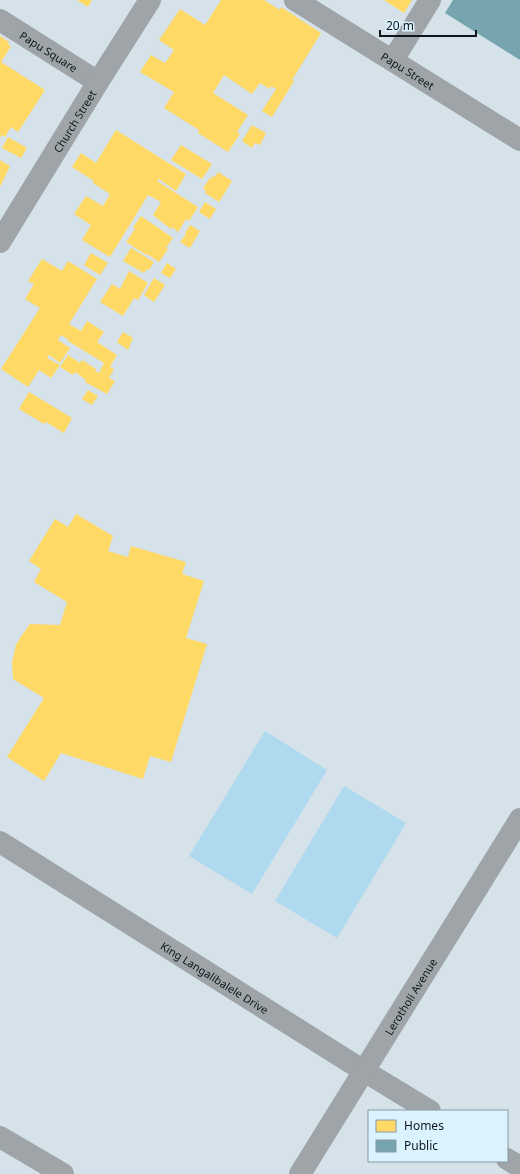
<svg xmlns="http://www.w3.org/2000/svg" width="520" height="1174" font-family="'Noto Sans',sans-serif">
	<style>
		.green { fill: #afd9ee }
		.homes { fill: #ffd966 }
		.public { fill: #76a5af }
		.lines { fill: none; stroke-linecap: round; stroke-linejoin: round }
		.minor { stroke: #9ea4a7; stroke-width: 22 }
		.labels { text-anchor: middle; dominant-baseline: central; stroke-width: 4; stroke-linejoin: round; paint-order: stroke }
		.street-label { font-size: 11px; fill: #0f171c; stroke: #dbf2ff }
	</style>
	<rect width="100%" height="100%" fill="#d6e2e9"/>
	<path class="green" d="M 265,731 L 327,770 L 252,894 L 189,856 Z
		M 344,786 L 406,823 L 337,938 L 275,901 Z"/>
	<path class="homes" d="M 77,0 L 92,0 L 88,7 Z
		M 221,0 L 264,0 L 280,10 L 281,7 L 321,33 L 292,80 L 294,81 L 272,117 L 262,111 L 276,89 L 271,86 L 270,89 L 260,83 L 252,94 L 224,75 L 213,93 L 248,115 L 237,132 L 240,134 L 228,152 L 198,133 L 199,130 L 164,108 L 174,92 L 140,72 L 151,55 L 165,63 L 174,50 L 159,40 L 180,9 L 205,25 Z
		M 384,0 L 412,0 L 404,13 Z
		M 0,36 L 9,42 L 8,45 L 11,46 L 1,62 L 45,90 L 18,132 L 11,127 L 5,137 L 2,135 L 0,138 Z
		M 252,125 L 266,133 L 260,145 L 255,143 L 252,148 L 242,141 Z
		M 116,130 L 186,174 L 176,191 L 159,179 L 157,181 L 198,207 L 189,221 L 186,219 L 178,232 L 172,227 L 171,229 L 153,215 L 161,202 L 148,195 L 110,257 L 82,240 L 91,225 L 74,214 L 86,196 L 103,206 L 110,194 L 93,183 L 94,181 L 72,167 L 81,153 L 96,163 Z
		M 8,137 L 27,148 L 21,158 L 2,148 Z
		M 181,145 L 212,164 L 202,179 L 171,160 Z
		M 0,160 L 10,166 L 0,187 Z
		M 218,172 L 232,181 L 219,202 L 205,193 L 206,191 L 203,188 L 210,178 L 211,179 L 213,176 L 215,177 Z
		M 205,202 L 216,209 L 210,219 L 199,212 Z
		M 141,216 L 173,238 L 166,248 L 168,249 L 159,262 L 147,254 L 146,255 L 126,242 L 135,229 L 133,227 Z
		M 190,225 L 200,231 L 190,248 L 180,242 L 186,234 L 185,233 Z
		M 131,248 L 154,262 L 149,270 L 147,269 L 144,273 L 123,261 Z
		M 91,253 L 108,263 L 100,275 L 84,265 Z
		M 42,259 L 62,271 L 68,261 L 97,279 L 69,324 L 81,331 L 87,321 L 104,332 L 97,342 L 117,355 L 110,367 L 114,369 L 109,378 L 115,381 L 107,394 L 85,382 L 86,380 L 75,372 L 73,375 L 60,367 L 68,355 L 80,363 L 82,360 L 96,369 L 95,371 L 99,373 L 104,363 L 68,341 L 69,340 L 61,335 L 58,340 L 70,348 L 60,363 L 49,355 L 47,358 L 60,365 L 51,378 L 39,370 L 28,387 L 1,369 L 40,308 L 25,299 L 34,284 L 28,281 Z
		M 167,263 L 176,269 L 170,278 L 161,273 Z
		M 129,271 L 148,283 L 138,300 L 134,298 L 123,316 L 100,302 L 112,284 L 120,289 Z
		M 154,278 L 165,285 L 154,302 L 144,295 Z
		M 123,332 L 133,338 L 128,350 L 117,342 Z
		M 88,390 L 98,396 L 92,405 L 82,399 Z
		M 29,392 L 72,418 L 64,433 L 46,422 L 44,424 L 19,409 Z
		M 76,514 L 113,536 L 108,551 L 128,557 L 131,546 L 186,562 L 182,574 L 204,581 L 186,638 L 207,644 L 171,762 L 150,756 L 143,779 L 61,753 L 44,781 L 7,757 L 44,698 L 13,679 L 12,662 L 16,645 L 20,638 L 30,624 L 60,625 L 67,602 L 34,582 L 41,569 L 29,561 L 55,519 L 68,527 Z"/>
	<path class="public" d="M 453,0 L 520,0 L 520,60 L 445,13 Z"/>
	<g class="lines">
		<g class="minor">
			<path id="s1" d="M 295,0 L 520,140"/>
			<path id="s2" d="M 0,20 L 98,82"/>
			<path d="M 393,60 L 430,0"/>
			<path id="s3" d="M 0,242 L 98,82 L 150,0"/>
			<path id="s4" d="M 0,842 L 364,1071 L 430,1111"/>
			<path d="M 0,1137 L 63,1174"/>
			<path d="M 507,1159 L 520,1167"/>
			<path id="s5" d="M 300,1174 L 520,819"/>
		</g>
	</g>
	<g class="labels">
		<g class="street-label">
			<text stroke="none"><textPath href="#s2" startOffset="58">Papu Square</textPath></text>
			<text stroke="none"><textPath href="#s1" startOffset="133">Papu Street</textPath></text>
			<text stroke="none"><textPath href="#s3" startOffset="142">Church Street</textPath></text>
			<text stroke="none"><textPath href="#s4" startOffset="254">King Langalibalele Drive</textPath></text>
			<text stroke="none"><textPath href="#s5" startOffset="209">Lerotholi Avenue</textPath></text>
		</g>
	</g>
	<rect x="368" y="1110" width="140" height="52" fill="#dbf2ff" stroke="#899aa4"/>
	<rect x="376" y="1120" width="20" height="12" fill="#ffd966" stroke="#899aa4"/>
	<text x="404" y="1130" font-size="12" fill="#0f171c">Homes</text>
	<rect x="376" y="1140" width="20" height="12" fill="#76a5af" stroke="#899aa4"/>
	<text x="404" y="1150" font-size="12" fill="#0f171c">Public</text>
	<path d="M380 30v6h96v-6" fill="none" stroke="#0f171c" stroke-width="2"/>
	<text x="386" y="30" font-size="12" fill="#0f171c" stroke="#dbf2ff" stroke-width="3" paint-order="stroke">20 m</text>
</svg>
